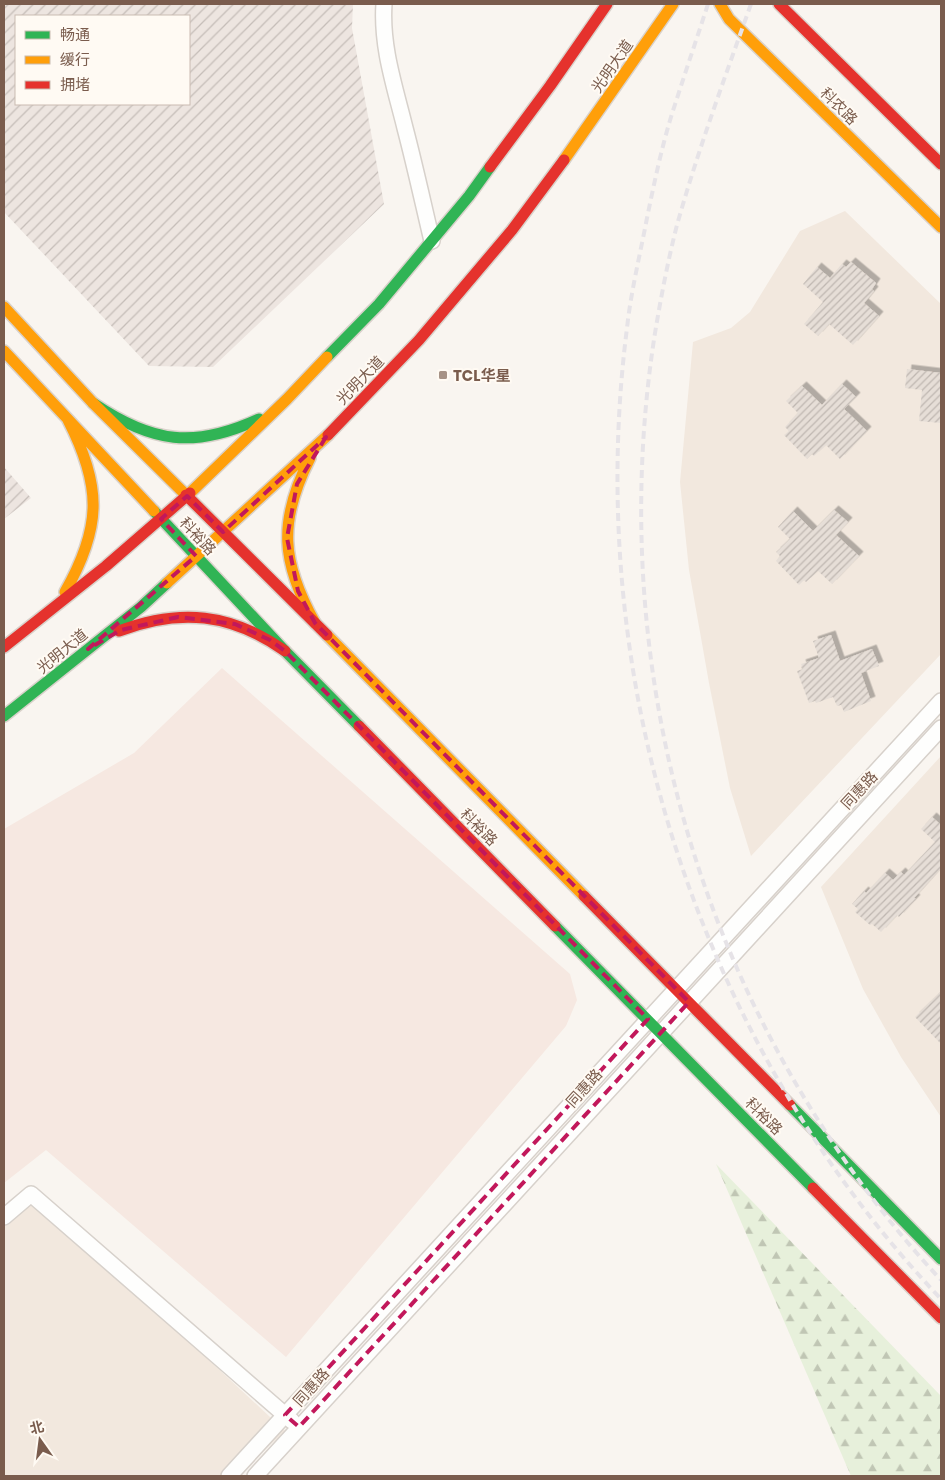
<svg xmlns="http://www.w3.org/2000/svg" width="945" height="1480" font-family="Poppins,'Noto Sans SC',sans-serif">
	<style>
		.residential { fill: #f2e8de }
		.commercial { fill: #f6e8e1 }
		.industrial { fill: url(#industrial-furrows); fill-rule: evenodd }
		.forest { fill: url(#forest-firs) }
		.building { fill: url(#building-hatch); filter: url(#shadow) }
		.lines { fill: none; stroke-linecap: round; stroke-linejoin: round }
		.street-casing { stroke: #d7d1cb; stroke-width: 18 }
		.fast-casing { stroke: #d9d2cb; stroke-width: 14 }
		.slow-casing { stroke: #d9d2cb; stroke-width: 14 }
		.jam-casing { stroke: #d9d2cb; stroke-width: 14 }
		.street { stroke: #fefefd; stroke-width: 15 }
		.fast { stroke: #30b455; stroke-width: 11 }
		.slow { stroke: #ff9f0a; stroke-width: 11 }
		.jam { stroke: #e5322d; stroke-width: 11 }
		.rail { stroke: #e6e3e7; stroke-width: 4; stroke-dasharray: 8 5; stroke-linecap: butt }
		.marked { fill: none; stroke: #c2185b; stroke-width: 4; stroke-dasharray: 10 6; stroke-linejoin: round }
		.poi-dot { fill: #a69286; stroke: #fffaf3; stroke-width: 2 }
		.labels { text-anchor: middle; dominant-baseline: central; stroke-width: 4; stroke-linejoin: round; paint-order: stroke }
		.street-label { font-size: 15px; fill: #7a5c4d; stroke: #fffaf3 }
		.poi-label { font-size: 15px; font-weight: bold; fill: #7a5c4d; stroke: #fffaf3; text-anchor: start }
	</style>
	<defs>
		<pattern id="industrial-furrows" width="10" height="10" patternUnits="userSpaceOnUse" patternTransform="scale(1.25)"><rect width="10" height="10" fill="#ede5e0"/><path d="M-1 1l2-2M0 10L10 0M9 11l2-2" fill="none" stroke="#c5bdb8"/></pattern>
		<pattern id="forest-firs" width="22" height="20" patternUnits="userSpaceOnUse" patternTransform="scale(1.25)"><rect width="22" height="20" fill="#e7f0db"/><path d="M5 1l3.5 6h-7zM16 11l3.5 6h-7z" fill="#c0c6b4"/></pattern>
		<pattern id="building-hatch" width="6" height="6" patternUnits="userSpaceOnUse" patternTransform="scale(1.25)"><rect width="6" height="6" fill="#e6ded7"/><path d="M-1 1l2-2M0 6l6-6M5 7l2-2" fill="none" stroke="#bfb7b1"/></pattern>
		<filter id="shadow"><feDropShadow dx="4.5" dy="-4.5" stdDeviation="0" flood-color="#0004"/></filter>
	</defs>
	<rect width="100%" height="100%" fill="#f9f5f0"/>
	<path class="residential" d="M 845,211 L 941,304 L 941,654 L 751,856 L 730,788 L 709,683 L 689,570 L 680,482 L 693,342 L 731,328 L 750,312 L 800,231 Z
		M 941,756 L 941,1117 L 901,1057 L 863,989 L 821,887 Z
		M 31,1194 L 285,1431 L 237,1476 L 4,1476 L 4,1217 Z"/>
	<path class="commercial" d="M 222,668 L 570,974 L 577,1000 L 566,1026 L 286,1357 L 46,1150 L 4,1183 L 4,829 L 134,753 Z"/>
	<path class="industrial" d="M 4,4 L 353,4 L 352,28 L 384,204 L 213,367 L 149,366 L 4,212 ZM 16,16 L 189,16 L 189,104 L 16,104 Z
		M 4,467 L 31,498 L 4,519 Z"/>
	<path class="forest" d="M 716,1164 L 941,1396 L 941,1476 L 851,1476 Z"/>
	<path class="building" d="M 851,262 L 876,283 L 872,289 L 874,291 L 864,303 L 879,316 L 853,345 L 829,324 L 818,336 L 804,324 L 823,302 L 803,284 L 817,267 L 830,278 L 842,264 L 846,267 Z
		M 907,369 L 941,373 L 941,423 L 919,421 L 922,390 L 905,388 Z
		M 842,384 L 856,397 L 844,409 L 867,431 L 840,459 L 826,445 L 814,456 L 812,454 L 807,459 L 784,435 L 789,431 L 785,427 L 798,413 L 786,401 L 802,386 L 822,405 Z
		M 834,510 L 848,522 L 836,535 L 859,556 L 832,584 L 818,571 L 806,582 L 804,580 L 799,585 L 776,561 L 780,556 L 776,552 L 790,539 L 778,527 L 793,511 L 813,531 Z
		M 831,635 L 840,661 L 872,649 L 879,666 L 861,673 L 871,701 L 844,712 L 841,705 L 837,706 L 833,697 L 816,703 L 815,701 L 809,703 L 797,671 L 803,669 L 801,664 L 819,658 L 813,641 Z
		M 932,817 L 941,825 L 941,868 L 914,898 L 916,899 L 899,917 L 897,915 L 881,932 L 872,924 L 870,925 L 855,912 L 858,909 L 852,904 L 864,891 L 866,893 L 885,873 L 893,880 L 901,872 L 904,875 L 935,842 L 921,829 Z
		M 941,992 L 941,1044 L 915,1017 Z"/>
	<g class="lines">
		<defs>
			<path id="street" d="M 384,4 C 381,47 395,87 405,128 C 415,166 423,203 432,241
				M 4,1217 L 31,1194 L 292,1421
				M 229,1476 L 941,701
				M 255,1476 C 483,1226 713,978 941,728"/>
			<path id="fast" d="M 327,357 L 379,304 L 469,196 L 490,167
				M 93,403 C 152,443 194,449 259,419
				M 154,511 L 285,651 L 359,726
				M 4,716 L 141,607 L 167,583
				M 555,926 L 813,1188
				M 790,1105 L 941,1259"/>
			<path id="slow" d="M 720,4 L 729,19 L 941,227
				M 564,160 L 673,4
				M 4,307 L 93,403 L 186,495
				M 4,351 L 154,511
				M 310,458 C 278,521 281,562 315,623
				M 190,493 L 287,399 L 327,357
				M 167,583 L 328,435
				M 65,592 C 102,527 102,486 68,420
				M 327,635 L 584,896"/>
			<path id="jam" d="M 779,4 L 941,164
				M 490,167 L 550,86 L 607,4
				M 328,435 L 419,340 L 512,230 L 564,160
				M 186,495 L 327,635
				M 119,631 C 180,608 231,613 285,651
				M 4,647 L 106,566 L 190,493
				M 359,726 L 555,926
				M 584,896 L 790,1105
				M 813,1188 L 941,1318"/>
		</defs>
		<use href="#street" class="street-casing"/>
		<use href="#fast" class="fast-casing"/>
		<use href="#slow" class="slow-casing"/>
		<use href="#jam" class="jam-casing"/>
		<use href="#street" class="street"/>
		<use href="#fast" class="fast"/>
		<use href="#slow" class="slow"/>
		<use href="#jam" class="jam"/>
		<path class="rail" d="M 708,4 C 696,41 683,79 671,117 C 661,150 654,184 647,218 C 640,255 631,291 627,328 C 582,678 698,1043 941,1299
			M 751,4 C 725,77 698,150 677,225 C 668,260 661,297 655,333 C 612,606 670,890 820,1123 C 855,1178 896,1232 941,1280"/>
	</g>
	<path class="marked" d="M 326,437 L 297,484 L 287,538 L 298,591 L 315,623 L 689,1002 L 299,1427 L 285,1415 L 648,1019 L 285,651 L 270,640 L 235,624 L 178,617 L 121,630 L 88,649 L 196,556 L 161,519 L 187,496 L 223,532 Z"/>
	<rect class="poi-dot" x="438" y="370" width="10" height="10" rx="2.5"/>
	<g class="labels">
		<g class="street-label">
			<text transform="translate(612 66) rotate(-55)">光明大道</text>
			<text transform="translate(839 106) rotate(45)">科农路</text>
			<text transform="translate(360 380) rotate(-46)">光明大道</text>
			<text transform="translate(198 536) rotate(47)">科裕路</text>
			<text transform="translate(62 651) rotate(-39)">光明大道</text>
			<text transform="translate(859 790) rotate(-47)">同惠路</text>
			<text transform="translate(479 827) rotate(45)">科裕路</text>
			<text transform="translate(584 1088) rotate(-48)">同惠路</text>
			<text transform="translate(764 1116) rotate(45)">科裕路</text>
			<text transform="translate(311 1387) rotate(-48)">同惠路</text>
		</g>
		<g class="poi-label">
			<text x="453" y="375">TCL华星</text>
		</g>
	</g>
	<rect width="945" height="1480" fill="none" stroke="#7a5c4d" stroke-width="10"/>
	<rect x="15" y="15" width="175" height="90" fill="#fffaf3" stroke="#cabbb1"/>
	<rect x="25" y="31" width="25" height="8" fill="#30b455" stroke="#cabbb1"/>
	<text x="60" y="40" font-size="15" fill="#7a5c4d">畅通</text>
	<rect x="25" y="56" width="25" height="8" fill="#ff9f0a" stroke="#cabbb1"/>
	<text x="60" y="65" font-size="15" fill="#7a5c4d">缓行</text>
	<rect x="25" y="81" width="25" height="8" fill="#e5322d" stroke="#cabbb1"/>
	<text x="60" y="90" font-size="15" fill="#7a5c4d">拥堵</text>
	<g transform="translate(40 1440) rotate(346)" stroke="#fffaf3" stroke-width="4" paint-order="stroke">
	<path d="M0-4L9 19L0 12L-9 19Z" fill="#7a5c4d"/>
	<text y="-8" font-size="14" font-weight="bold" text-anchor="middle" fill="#7a5c4d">北</text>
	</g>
</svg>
